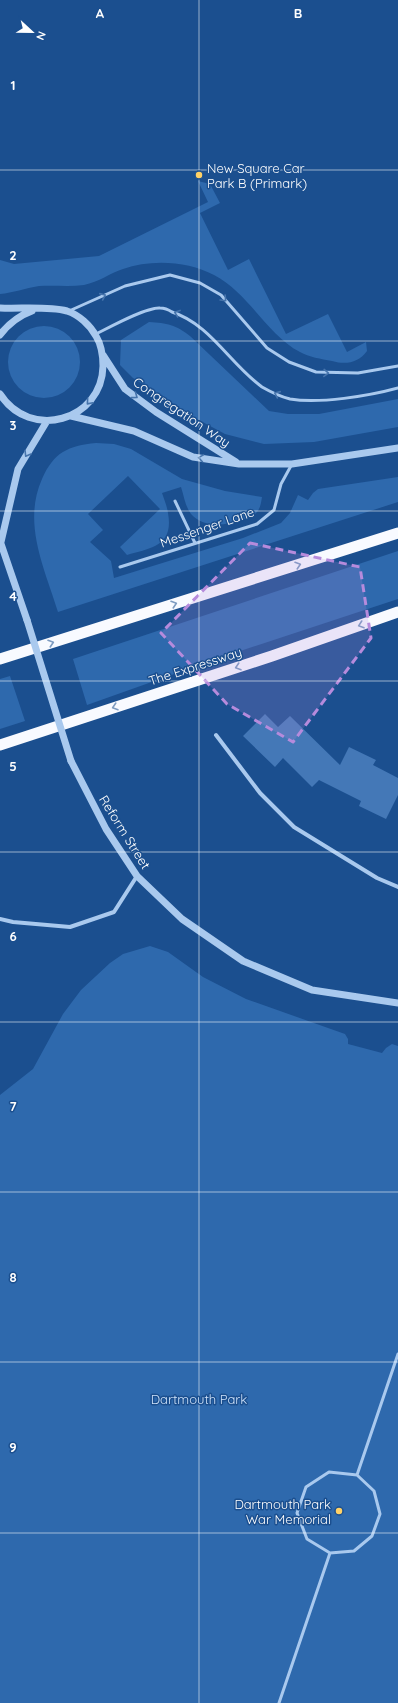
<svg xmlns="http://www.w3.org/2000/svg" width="398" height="1703" font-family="Quicksand,sans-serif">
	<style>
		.green { fill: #2e69ad }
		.building { fill: #4478b7 }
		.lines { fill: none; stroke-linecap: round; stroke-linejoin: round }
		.service { stroke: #a9c9ee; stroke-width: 3 }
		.minor { stroke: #a9c9ee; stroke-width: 4 }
		.tertiary { stroke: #a9c9ee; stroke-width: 7 }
		.trunk { stroke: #f8faff; stroke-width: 11 }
		.tertiary-bridge { stroke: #a9c9ee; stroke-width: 7 }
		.oneway { stroke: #4674ac }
		.oneway2 { stroke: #7e9cc1 }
		.marked { fill: #b68bdc; fill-opacity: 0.2; stroke: #b68bdc; stroke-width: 3; stroke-dasharray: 8 5; stroke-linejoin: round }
		.grid { fill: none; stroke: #fff; stroke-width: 1; stroke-opacity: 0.55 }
		.poi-dot { fill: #ffd166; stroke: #1b4f8f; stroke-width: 1.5 }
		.labels { text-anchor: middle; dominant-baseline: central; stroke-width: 3; stroke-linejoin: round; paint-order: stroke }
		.poi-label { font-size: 13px; fill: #fff; stroke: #1b4f8f; text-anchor: start }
		.street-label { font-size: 13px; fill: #fff; stroke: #1b4f8f }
		.park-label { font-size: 13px; fill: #cfe3fa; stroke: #1b4f8f }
		.grid-label { font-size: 13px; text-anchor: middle; font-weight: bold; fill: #fff; stroke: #1b4f8f; stroke-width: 3; stroke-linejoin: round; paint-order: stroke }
	</style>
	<rect width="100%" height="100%" fill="#1b4f8f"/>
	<path class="green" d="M 198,181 L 210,184 L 220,203 L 200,213 L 228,270 L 249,259 L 286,334 L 328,314 L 347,352 L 366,342 L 367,351 C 358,363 346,365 332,361 C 321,359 309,357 300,352 C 266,334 249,293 214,275 C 188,261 151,259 123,269 C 110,273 99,282 84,285 C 69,287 54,285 39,286 C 25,288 13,293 0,294 L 0,260 L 14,264 L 99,256 L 208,202 Z
		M 149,322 C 167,323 176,325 190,336 L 269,411 L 288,414 L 319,414 L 398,399 L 398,427 L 314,442 L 264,444 L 225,434 L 197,419 L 133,378 L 120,365 L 121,340 Z
		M8 362a36 36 0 1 1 72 0a36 36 0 1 1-72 0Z
		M 96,443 L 114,444 L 131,449 L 182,479 L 225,491 L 262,497 C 261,502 261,507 257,512 C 253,517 247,518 241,520 C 224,526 204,528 191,514 C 185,506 184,496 181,487 L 162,493 C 164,499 167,506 168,513 C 174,546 151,548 127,555 L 120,547 L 160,509 L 128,476 L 88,514 L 103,530 L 90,542 L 111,561 L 114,578 L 243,538 L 281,523 L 290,513 L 298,495 L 308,500 L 313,493 L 318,489 L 398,477 L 398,502 L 58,612 C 45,569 22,524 42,479 C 54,452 68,446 96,443 Z
		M 398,551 L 398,599 L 222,657 L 87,705 L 73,659 Z
		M 10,676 L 25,721 L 0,729 L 0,679 Z
		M 150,946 L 168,952 L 203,977 L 246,999 L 345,1034 L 348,1039 L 348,1044 L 382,1053 L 386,1048 L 392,1044 L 398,1046 L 398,1703 L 0,1703 L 0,1095 L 33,1069 L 63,1014 L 81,990 L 110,963 L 123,954 Z"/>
	<path class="building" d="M 265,714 L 278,727 L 290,716 L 340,765 L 349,747 L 376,760 L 373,765 L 398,778 L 398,795 L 386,819 L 359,806 L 361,801 L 319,780 L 312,787 L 283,758 L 275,767 L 243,736 Z"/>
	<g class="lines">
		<path class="service" d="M 69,311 L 125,286 L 170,275 L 200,283 L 221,295 L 267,348 L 289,362 L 316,372 L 358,373 L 398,366
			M 96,334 C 110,327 146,307 160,308 C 164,308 169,310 172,312 C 210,324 230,364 262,387 C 269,391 282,397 290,399 C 319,404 369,396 398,388
			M 175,501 L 195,543
			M 120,567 L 257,524 L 274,510 L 281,484 L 292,464
			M 329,1472 L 357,1475 L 374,1491 L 380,1514 L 372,1536 L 354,1551 L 330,1553 L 307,1539 L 297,1513 L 306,1487 Z
			M 357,1475 L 398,1354
			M 279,1703 L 330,1553"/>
		<path class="minor" d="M 216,735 L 260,793 L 294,827 L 377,878 L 398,887
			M 0,919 L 13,922 L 70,927 L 114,912 L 137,876"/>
		<path class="tertiary" d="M 0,308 C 20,309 48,306 67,311 C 79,315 90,325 96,336 C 102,346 103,355 103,366 C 102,421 30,441 0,394
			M 0,335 C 9,323 18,316 32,311
			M 103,355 L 125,389 L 156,412 L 236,462
			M 71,416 L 134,431 L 193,457 L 239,464 L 292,464 L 398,448
			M 0,541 L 27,620
			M 1,542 L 18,469 L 47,421
			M 71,761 L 106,829 L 137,876 L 182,919 L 243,961 L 312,990 L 398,1003"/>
		<path class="trunk" d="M 0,659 L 398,533
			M 0,745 L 272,656 L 398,612"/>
		<path class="tertiary-bridge" d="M 27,620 L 71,761"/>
	</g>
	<defs><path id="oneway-chevron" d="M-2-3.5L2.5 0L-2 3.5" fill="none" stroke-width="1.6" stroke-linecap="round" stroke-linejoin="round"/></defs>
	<g class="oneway">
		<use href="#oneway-chevron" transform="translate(103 296) rotate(-24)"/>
		<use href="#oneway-chevron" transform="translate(224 299) rotate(46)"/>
		<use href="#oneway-chevron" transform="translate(177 313) rotate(-160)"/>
		<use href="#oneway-chevron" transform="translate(326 373) rotate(2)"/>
		<use href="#oneway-chevron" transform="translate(277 394) rotate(-156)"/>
		<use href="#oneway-chevron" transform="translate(135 396) rotate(36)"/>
		<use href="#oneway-chevron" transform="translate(89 402) rotate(131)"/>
		<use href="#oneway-chevron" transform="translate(27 454) rotate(121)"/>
		<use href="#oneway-chevron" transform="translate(201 458) rotate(-171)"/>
	</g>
	<g class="oneway2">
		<use href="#oneway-chevron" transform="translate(298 565) rotate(-18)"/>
		<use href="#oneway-chevron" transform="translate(174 604) rotate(-18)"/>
		<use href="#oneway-chevron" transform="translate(361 625) rotate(161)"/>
		<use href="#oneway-chevron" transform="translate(51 643) rotate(-18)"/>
		<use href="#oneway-chevron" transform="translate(238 667) rotate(162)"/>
		<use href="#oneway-chevron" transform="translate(115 707) rotate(162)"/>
	</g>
	<path class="marked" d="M 250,543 L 360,567 L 371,638 L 293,742 L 227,704 L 161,633 Z"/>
	<path class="grid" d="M 199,0 L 199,1703M 0,170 L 398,170M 0,341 L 398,341M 0,511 L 398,511M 0,681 L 398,681M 0,852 L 398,852M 0,1022 L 398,1022M 0,1192 L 398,1192M 0,1362 L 398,1362M 0,1533 L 398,1533"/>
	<g class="poi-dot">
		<circle cx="199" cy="175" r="4"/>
		<circle cx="339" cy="1511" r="4"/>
	</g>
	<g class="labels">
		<g class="poi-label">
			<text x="207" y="168">New Square Car<tspan x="207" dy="15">Park B (Primark)</tspan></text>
			<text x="331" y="1504" text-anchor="end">Dartmouth Park<tspan x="331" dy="15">War Memorial</tspan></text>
		</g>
		<g class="street-label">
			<text transform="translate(182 412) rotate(34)">Congregation Way</text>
			<text transform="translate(207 527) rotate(-19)">Messenger Lane</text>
			<text transform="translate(195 666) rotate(-18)">The Expressway</text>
			<text transform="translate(125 832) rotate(58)">Reform Street</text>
		</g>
		<g class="park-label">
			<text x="199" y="1399">Dartmouth Park</text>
		</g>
	</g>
	<g class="grid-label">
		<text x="100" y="18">A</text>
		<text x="298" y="18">B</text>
		<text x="13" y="90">1</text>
		<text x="13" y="260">2</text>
		<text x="13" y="430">3</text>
		<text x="13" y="601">4</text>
		<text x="13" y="771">5</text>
		<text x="13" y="941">6</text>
		<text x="13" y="1111">7</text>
		<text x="13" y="1282">8</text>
		<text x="13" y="1452">9</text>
	</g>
	<g transform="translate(32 32) rotate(112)" stroke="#1b4f8f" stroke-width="3" paint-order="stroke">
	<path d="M0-3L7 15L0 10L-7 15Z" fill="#ffffff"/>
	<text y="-6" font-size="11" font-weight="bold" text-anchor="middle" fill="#ffffff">N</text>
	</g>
</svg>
